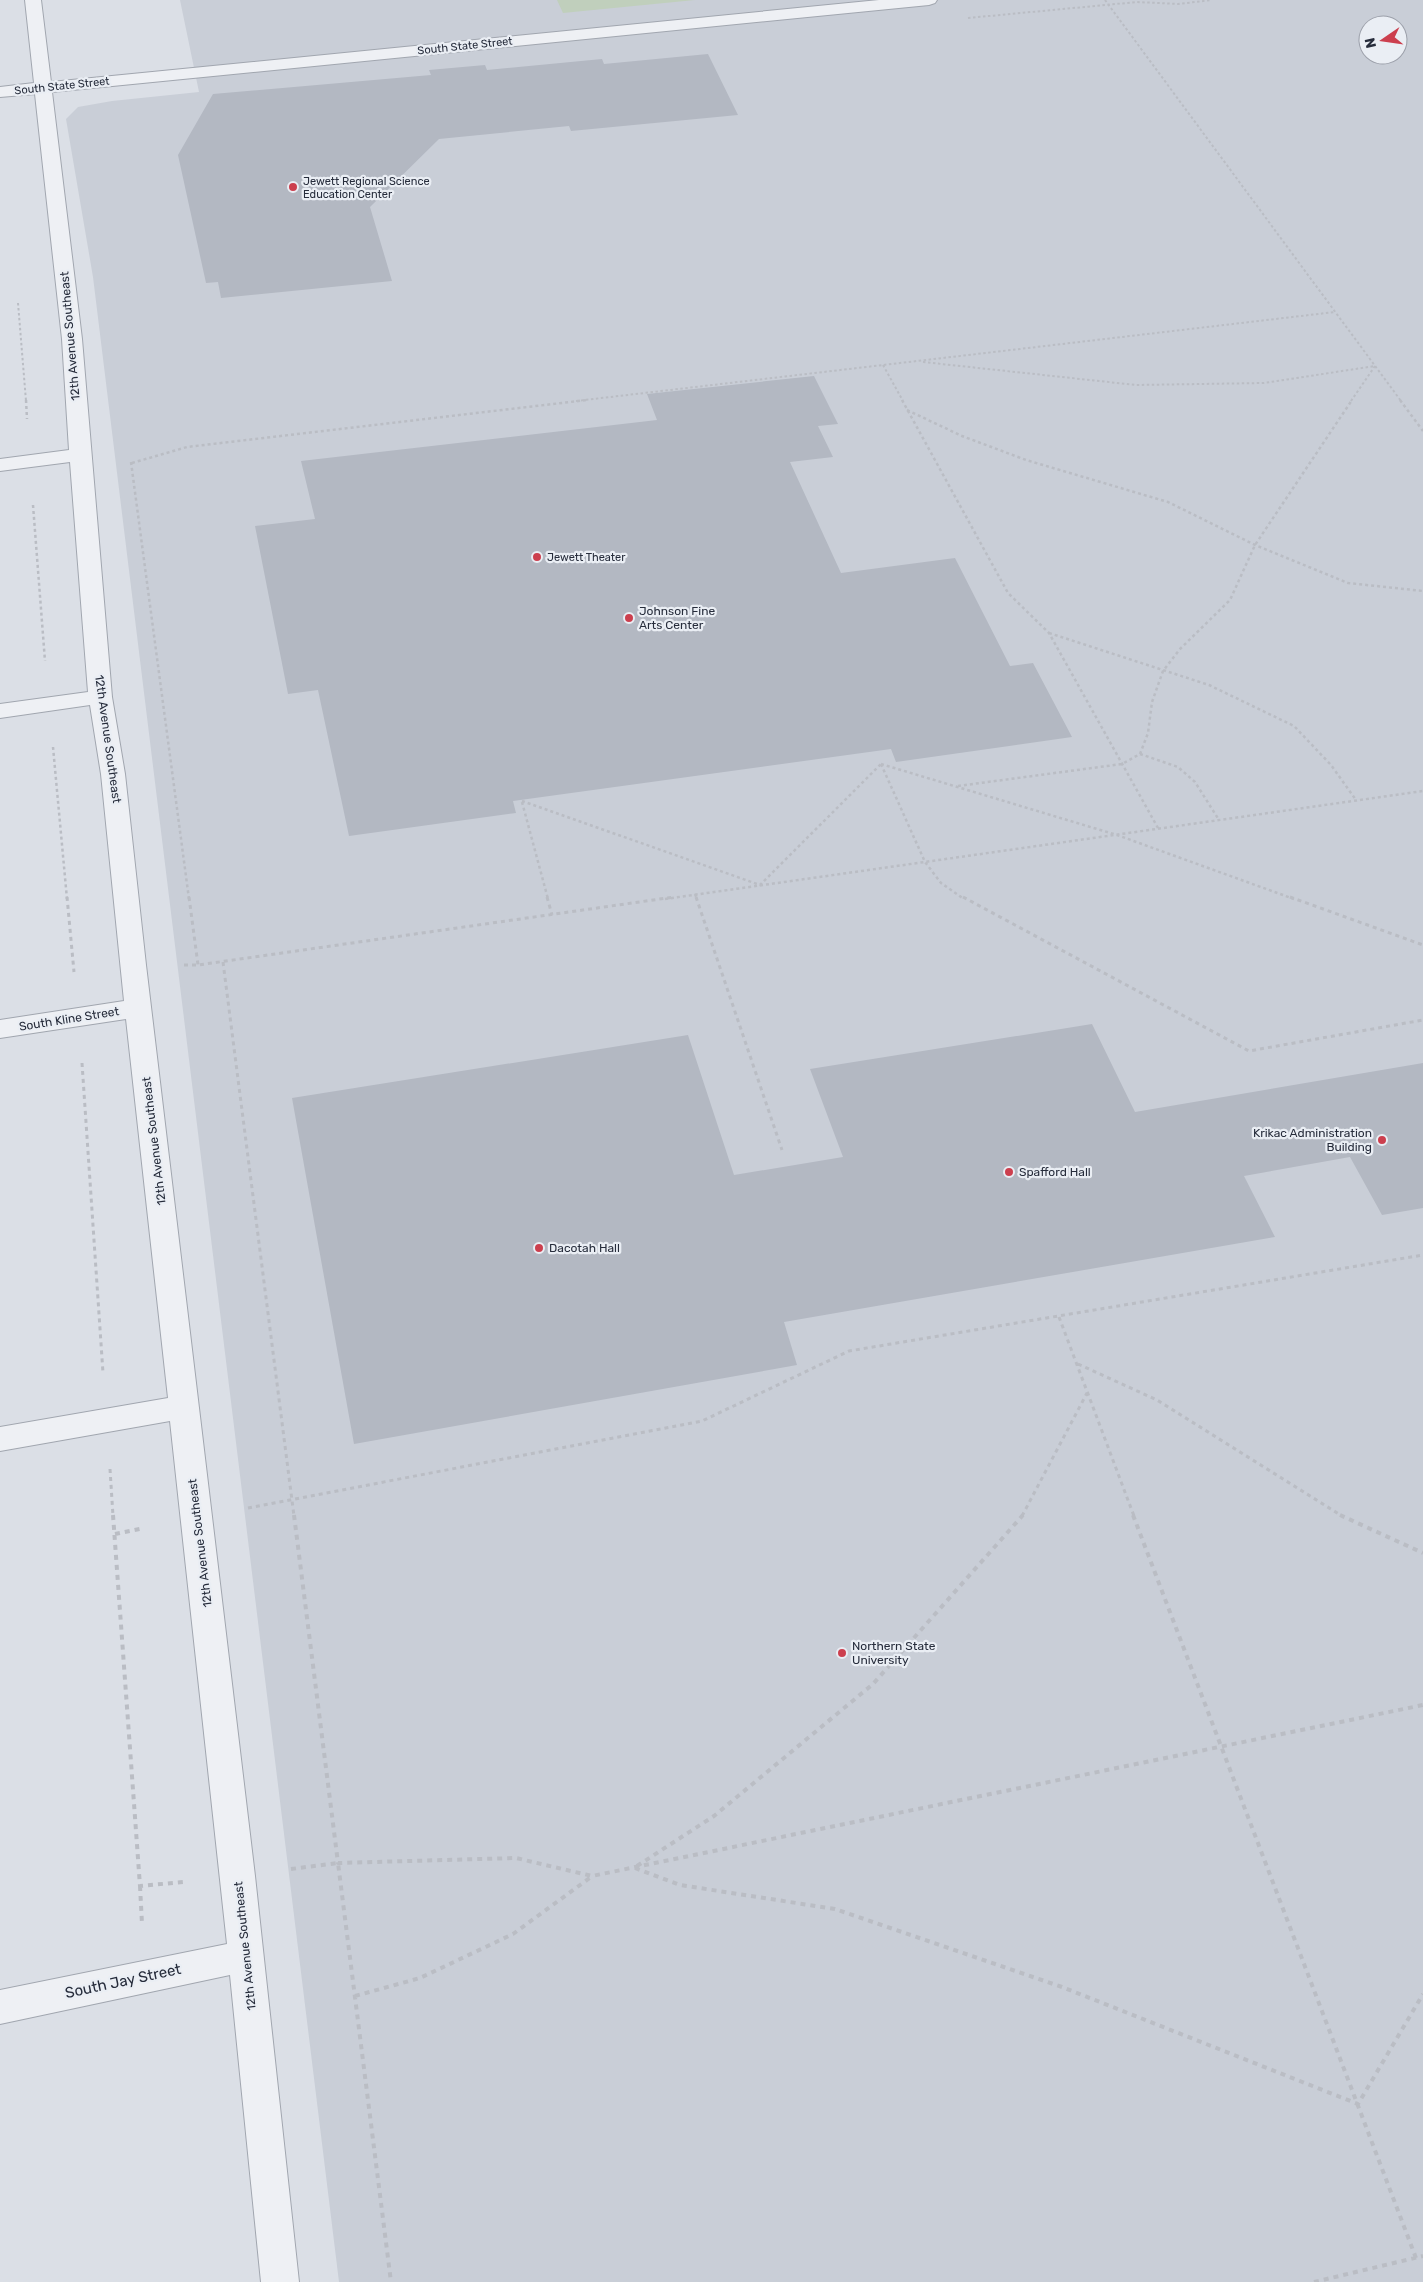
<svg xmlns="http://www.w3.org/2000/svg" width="1423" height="2282" font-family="Rubik,sans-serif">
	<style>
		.built { fill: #c9ced7; fill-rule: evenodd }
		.green { fill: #c0cfbc }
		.building { fill: #b3b8c2 }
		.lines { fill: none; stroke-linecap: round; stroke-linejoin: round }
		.minor-casing { stroke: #a1a6af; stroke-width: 2 }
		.path-far3 { stroke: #babdc4; stroke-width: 2; stroke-dasharray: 2.5 2.5; stroke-linecap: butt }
		.path-far2 { stroke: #babdc4; stroke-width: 2.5; stroke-dasharray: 3 3; stroke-linecap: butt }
		.path-far1 { stroke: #babdc4; stroke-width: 3; stroke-dasharray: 4 4; stroke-linecap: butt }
		.path { stroke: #babdc4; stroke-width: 4; stroke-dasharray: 5 5; stroke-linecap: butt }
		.minor { fill: #eef0f4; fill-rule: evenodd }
		.poi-dot { fill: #cc3f4e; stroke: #eaeef4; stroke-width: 2 }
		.labels { text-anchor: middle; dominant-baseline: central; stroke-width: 4.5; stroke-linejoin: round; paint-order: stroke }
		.far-street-label { font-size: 11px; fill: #262c3b; stroke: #eaeef4 }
		.far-poi-label { font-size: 11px; fill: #262c3b; stroke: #eaeef4; text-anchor: start }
		.street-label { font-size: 12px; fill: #262c3b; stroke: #eaeef4 }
		.poi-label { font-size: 12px; fill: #262c3b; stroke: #eaeef4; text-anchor: start }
		.near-street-label { font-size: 15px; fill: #262c3b; stroke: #eaeef4 }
	</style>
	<rect width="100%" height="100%" fill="#dbdfe6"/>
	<path class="built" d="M 180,0 L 1423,0 L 1423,2282 L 339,2282 L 93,277 L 66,119 L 78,107 L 112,101 L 199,92 ZM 1368,25 L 1398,25 L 1398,55 L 1368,55 Z"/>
	<path class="green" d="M 557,0 L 695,0 L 563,13 Z"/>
	<path class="building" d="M 708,54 L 738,115 L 571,131 L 569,126 L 439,139 L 370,207 L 392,281 L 221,298 L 218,282 L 206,283 L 178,155 L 213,94 L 431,75 L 429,70 L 485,65 L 487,70 L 602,59 L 604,64 Z
		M 814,376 L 838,424 L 818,426 L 833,457 L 790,462 L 841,573 L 955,558 L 1010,666 L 1033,663 L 1072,737 L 896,762 L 891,749 L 513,801 L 516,813 L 349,836 L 318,690 L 288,694 L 255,526 L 315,519 L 301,461 L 657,420 L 647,394 Z
		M 1092,1024 L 1135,1112 L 1423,1063 L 1423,1208 L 1382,1215 L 1350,1157 L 1244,1176 L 1275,1237 L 784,1322 L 797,1365 L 354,1444 L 292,1098 L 688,1035 L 734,1175 L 843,1157 L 810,1069 Z"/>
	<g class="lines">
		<defs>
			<path id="minor" d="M 25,0 L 41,0 L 51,82 L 879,0 L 937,0 L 935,3 L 929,5 L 52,92 L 82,339 L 112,697 L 125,774 L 146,965 L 255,1876 L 299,2282 L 261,2282 L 230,1975 L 0,2024 L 0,1990 L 227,1944 L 170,1421 L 0,1451 L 0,1427 L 168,1398 L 126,1019 L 0,1038 L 0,1020 L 124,1001 L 101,774 L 90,705 L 0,718 L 0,704 L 88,692 L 70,462 L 0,471 L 0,459 L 69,450 L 62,339 L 35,94 L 0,97 L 0,87 L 34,83 Z"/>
		</defs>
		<use href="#minor" class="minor-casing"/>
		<path class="path-far3" d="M 1105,0 L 1401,401
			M 968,18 L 1137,2 L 1178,4 L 1212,0
			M 18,303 L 26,401
			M 923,362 L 1136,385 L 1264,383 L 1375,366
			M 883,365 L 903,401
			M 576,401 L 1335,312
			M 1351,401 L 1375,366"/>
		<path class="path-far2" d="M 26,400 L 27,419
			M 902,400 L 1008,593 L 1049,633 L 1158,828
			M 1400,400 L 1423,431
			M 907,410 L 962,436 L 1026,460 L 1168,502 L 1255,545 L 1348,583 L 1423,591
			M 131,462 L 189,899
			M 132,463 L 187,447 L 587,400
			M 33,505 L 45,661
			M 1049,633 L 1209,685 L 1294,726 L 1331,765 L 1356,800
			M 53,747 L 67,899
			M 1140,754 L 1178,767 L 1195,782 L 1219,820
			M 881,764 L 925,862 L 941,883 L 964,899
			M 881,764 L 1117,835 L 1294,899
			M 958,786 L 1122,764 L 1140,754 L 1148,733 L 1152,702 L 1163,671 L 1180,649 L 1230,600 L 1255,545 L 1352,400
			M 522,801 L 760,885 L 881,764
			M 522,802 L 548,899
			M 695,894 L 697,899
			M 665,899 L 1423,791"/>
		<path class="path-far1" d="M 67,897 L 74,972
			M 189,897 L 198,965
			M 547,897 L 552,915
			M 696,897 L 782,1150
			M 963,897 L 1249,1051 L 1423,1020
			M 1290,897 L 1423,945
			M 223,962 L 294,1516
			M 184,965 L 198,965 L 674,897
			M 82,1063 L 103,1373
			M 1059,1317 L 1134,1516
			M 1078,1364 L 1157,1400 L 1342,1516
			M 110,1469 L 113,1516
			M 248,1508 L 702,1421 L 849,1351 L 1423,1255
			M 1022,1516 L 1087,1393"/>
		<path class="path" d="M 113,1515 L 140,1886 L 183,1882
			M 294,1515 L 338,1863 L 516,1858 L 592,1876 L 1423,1705
			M 1133,1515 L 1416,2258
			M 1340,1515 L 1423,1553
			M 115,1534 L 144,1528
			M 637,1866 L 714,1816 L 873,1684 L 1023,1515
			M 635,1868 L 680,1885 L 835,1909 L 1062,1987 L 1358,2104 L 1423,1994
			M 291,1869 L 338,1863 L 391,2282
			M 140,1886 L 142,1924
			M 355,1996 L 420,1978 L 513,1934 L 591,1877
			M 1314,2282 L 1423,2256"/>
		<use href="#minor" class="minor"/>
	</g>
	<g class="poi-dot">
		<circle cx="293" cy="187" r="5"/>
		<circle cx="537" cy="557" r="5"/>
		<circle cx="629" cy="618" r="5"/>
		<circle cx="1382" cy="1140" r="5"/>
		<circle cx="1009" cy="1172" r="5"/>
		<circle cx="539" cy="1248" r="5"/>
		<circle cx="842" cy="1653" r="5"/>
	</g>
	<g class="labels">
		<g class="far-street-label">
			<text transform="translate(465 46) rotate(-6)">South State Street</text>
			<text transform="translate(62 86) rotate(-6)">South State Street</text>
		</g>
		<g class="far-poi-label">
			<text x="303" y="181">Jewett Regional Science<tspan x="303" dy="13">Education Center</tspan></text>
			<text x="547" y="557">Jewett Theater</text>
		</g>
		<g class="street-label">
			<text transform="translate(70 336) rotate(-95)">12th Avenue Southeast</text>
			<text transform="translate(108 739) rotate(82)">12th Avenue Southeast</text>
			<text transform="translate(69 1019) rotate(-9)">South Kline Street</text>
			<text transform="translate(154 1141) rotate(-97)">12th Avenue Southeast</text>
			<text transform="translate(200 1543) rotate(-97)">12th Avenue Southeast</text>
			<text transform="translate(245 1946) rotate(-96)">12th Avenue Southeast</text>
		</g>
		<g class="poi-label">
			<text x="639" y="611">Johnson Fine<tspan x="639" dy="14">Arts Center</tspan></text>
			<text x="1372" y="1133" text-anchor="end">Krikac Administration<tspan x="1372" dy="14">Building</tspan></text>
			<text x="1019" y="1172">Spafford Hall</text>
			<text x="549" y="1248">Dacotah Hall</text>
			<text x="852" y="1646">Northern State<tspan x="852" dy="14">University</tspan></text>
		</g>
		<g class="near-street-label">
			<text transform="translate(123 1981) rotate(-12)">South Jay Street</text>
		</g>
	</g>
	<g transform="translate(1383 40) rotate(257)"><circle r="24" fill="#eaeef4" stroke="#9ca0aa"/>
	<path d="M0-4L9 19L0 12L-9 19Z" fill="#cc3f4e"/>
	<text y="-8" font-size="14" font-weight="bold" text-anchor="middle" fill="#262c3b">N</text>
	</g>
</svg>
